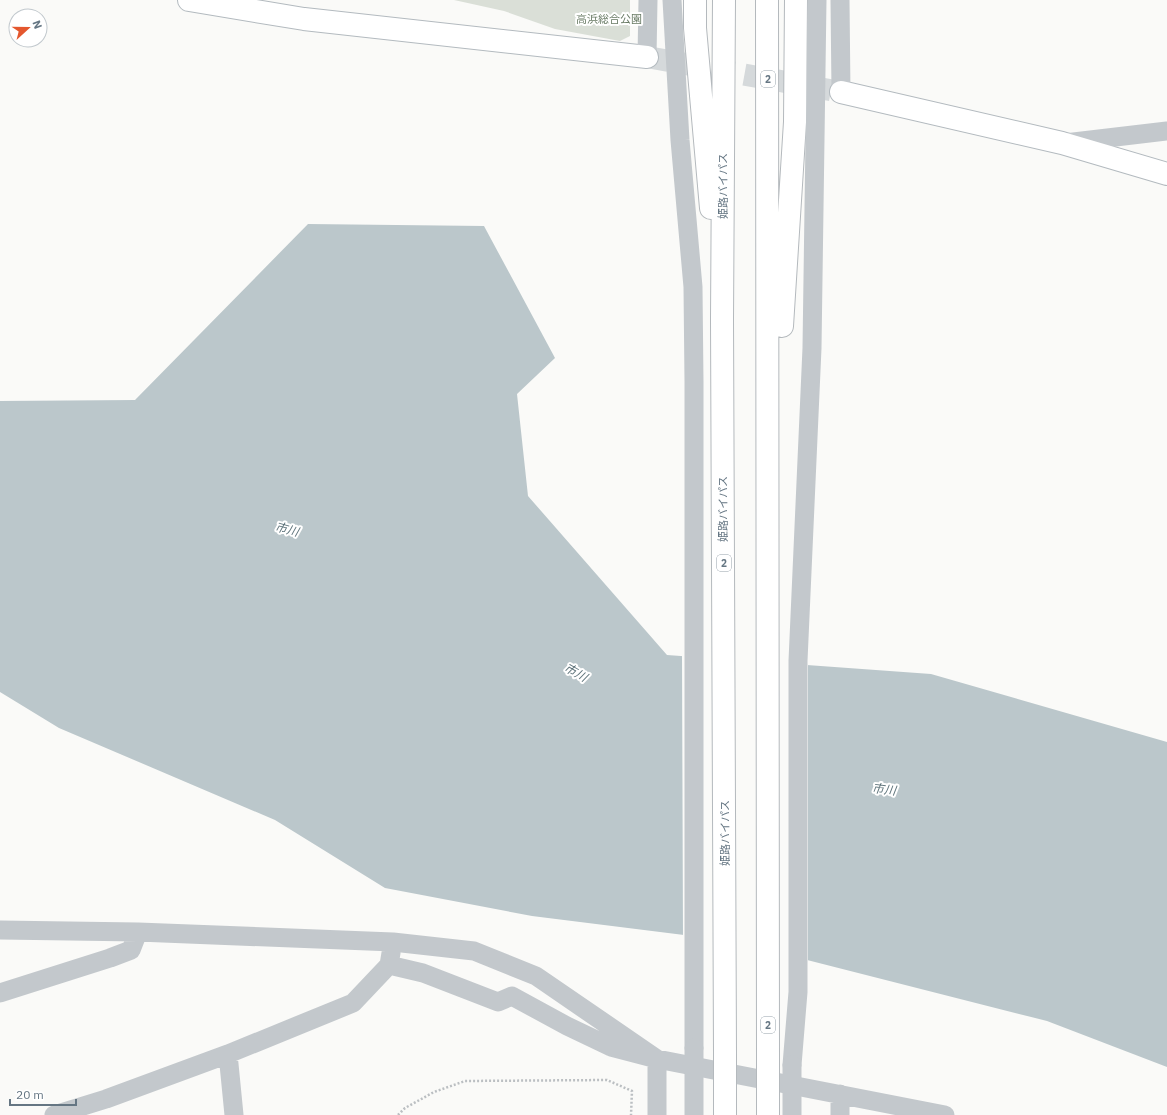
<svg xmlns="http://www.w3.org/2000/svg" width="1167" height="1115" font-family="'IBM Plex Sans','Noto Sans JP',sans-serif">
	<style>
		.green { fill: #dadfd7 }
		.water { fill: #bbc7cb }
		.pier { fill: #fafaf8 }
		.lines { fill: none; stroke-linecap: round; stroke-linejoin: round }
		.secondary-tunnel { stroke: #d5d9db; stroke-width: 22; stroke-dasharray: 22 11; stroke-linecap: butt }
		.secondary-casing { stroke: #b3babf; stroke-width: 24 }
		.highway-casing { stroke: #b4b9bd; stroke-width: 24 }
		.path { stroke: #bbbfc2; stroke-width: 2.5; stroke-dasharray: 2 2; stroke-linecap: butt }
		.street { stroke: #c3c8cc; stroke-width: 19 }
		.secondary { stroke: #fff; stroke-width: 22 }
		.highway { stroke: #fff; stroke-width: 22 }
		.highway-bridge-casing { stroke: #b4b9bd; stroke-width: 24; stroke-linecap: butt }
		.street-bridge { stroke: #c3c8cc; stroke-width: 19 }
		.highway-bridge { stroke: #fff; stroke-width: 22 }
		.labels { text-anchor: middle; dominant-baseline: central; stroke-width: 4; stroke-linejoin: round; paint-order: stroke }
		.shield { fill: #fff; stroke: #939fa8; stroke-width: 1 }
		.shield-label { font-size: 10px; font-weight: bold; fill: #657683 }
		.park-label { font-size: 11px; fill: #687a64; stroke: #fff }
		.street-label { font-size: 11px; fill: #657683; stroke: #fff }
		.water-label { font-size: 12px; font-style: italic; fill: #60757c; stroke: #fff }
	</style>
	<rect width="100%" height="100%" fill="#fafaf8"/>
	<path class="green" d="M 454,0 L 630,0 L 630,36 L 620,41 L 555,29 L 504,11 Z"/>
	<path class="water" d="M 308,224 L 484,226 L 555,358 L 517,394 L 528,496 L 667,655 L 931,674 L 1167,742 L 1167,1067 L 1047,1021 L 732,941 L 532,916 L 385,888 L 275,820 L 59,728 L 0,692 L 0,401 L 135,400 Z"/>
	<path class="pier" d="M 682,654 L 808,663 L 808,963 L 732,943 L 683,937 Z"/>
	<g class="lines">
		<path class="secondary-tunnel" d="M 647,57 L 841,92"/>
		<defs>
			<path id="secondary" d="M 189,0 L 304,19 L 647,57
				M 841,92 L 1062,143 L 1167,174"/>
			<path id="highway" d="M 695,0 L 695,28 L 711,208
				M 724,0 L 722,320 L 725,1054
				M 767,0 L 768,1064
				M 782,326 L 795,122 L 796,0"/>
		</defs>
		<use href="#secondary" class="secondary-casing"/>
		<use href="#highway" class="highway-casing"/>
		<path class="path" d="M 398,1115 L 405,1108 L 434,1092 L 465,1081 L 607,1080 L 632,1091 L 631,1115"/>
		<path class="street" d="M 672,0 L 680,140 L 693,287 L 694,382 L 694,1048
			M 840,0 L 841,92
			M 647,57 L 648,0
			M 1065,143 L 1167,131
			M 0,930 L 138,932 L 393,942 L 474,951 L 536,976 L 657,1059 L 657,1115
			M 389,965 L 423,973 L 498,1002 L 512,996 L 567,1026 L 611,1047 L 657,1059 L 945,1115
			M 0,993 L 110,958 L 131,950 L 138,932
			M 792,1065 L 798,992 L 798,661 L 812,348 L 817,0
			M 54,1115 L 106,1099 L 228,1054
			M 234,1115 L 228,1054 L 353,1003 L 389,965 L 391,953
			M 840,1115 L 840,1094"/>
		<use href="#secondary" class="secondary"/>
		<use href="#highway" class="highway"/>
		<defs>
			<path id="highway-bridge" d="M 725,1115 L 725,1054
				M 768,1115 L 768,1064"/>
		</defs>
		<use href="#highway-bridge" class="highway-bridge-casing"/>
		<path class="street-bridge" d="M 792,1065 L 792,1115
			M 694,1115 L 694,1048"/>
		<use href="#highway-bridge" class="highway-bridge"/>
	</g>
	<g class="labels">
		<g class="shield">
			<rect x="761" y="71" width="14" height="16" rx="3"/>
			<rect x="717" y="555" width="14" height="16" rx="3"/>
			<rect x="761" y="1017" width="14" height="16" rx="3"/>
		</g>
		<g class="shield-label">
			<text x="768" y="79">2</text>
			<text x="724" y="563">2</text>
			<text x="768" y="1025">2</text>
		</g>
		<g class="park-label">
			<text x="609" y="19">高浜総合公園</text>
		</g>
		<g class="street-label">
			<text transform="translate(723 186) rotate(-90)">姫路バイパス</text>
			<text transform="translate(723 509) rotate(-90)">姫路バイパス</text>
			<text transform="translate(725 833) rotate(-90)">姫路バイパス</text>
		</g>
		<g class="water-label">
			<text transform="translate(287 529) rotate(15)">市川</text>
			<text transform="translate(576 672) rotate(30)">市川</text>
			<text transform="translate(884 789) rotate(7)">市川</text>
		</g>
	</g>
	<g transform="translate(28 28) rotate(69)"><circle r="19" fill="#ffffff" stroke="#c1c8cd"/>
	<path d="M0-3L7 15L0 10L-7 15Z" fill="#e4572e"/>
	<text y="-6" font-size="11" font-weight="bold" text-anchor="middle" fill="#657683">N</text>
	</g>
	<path d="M10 1099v6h66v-6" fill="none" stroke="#657683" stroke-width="2"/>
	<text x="16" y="1099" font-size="12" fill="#657683" stroke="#ffffff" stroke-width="3" paint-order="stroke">20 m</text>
</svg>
